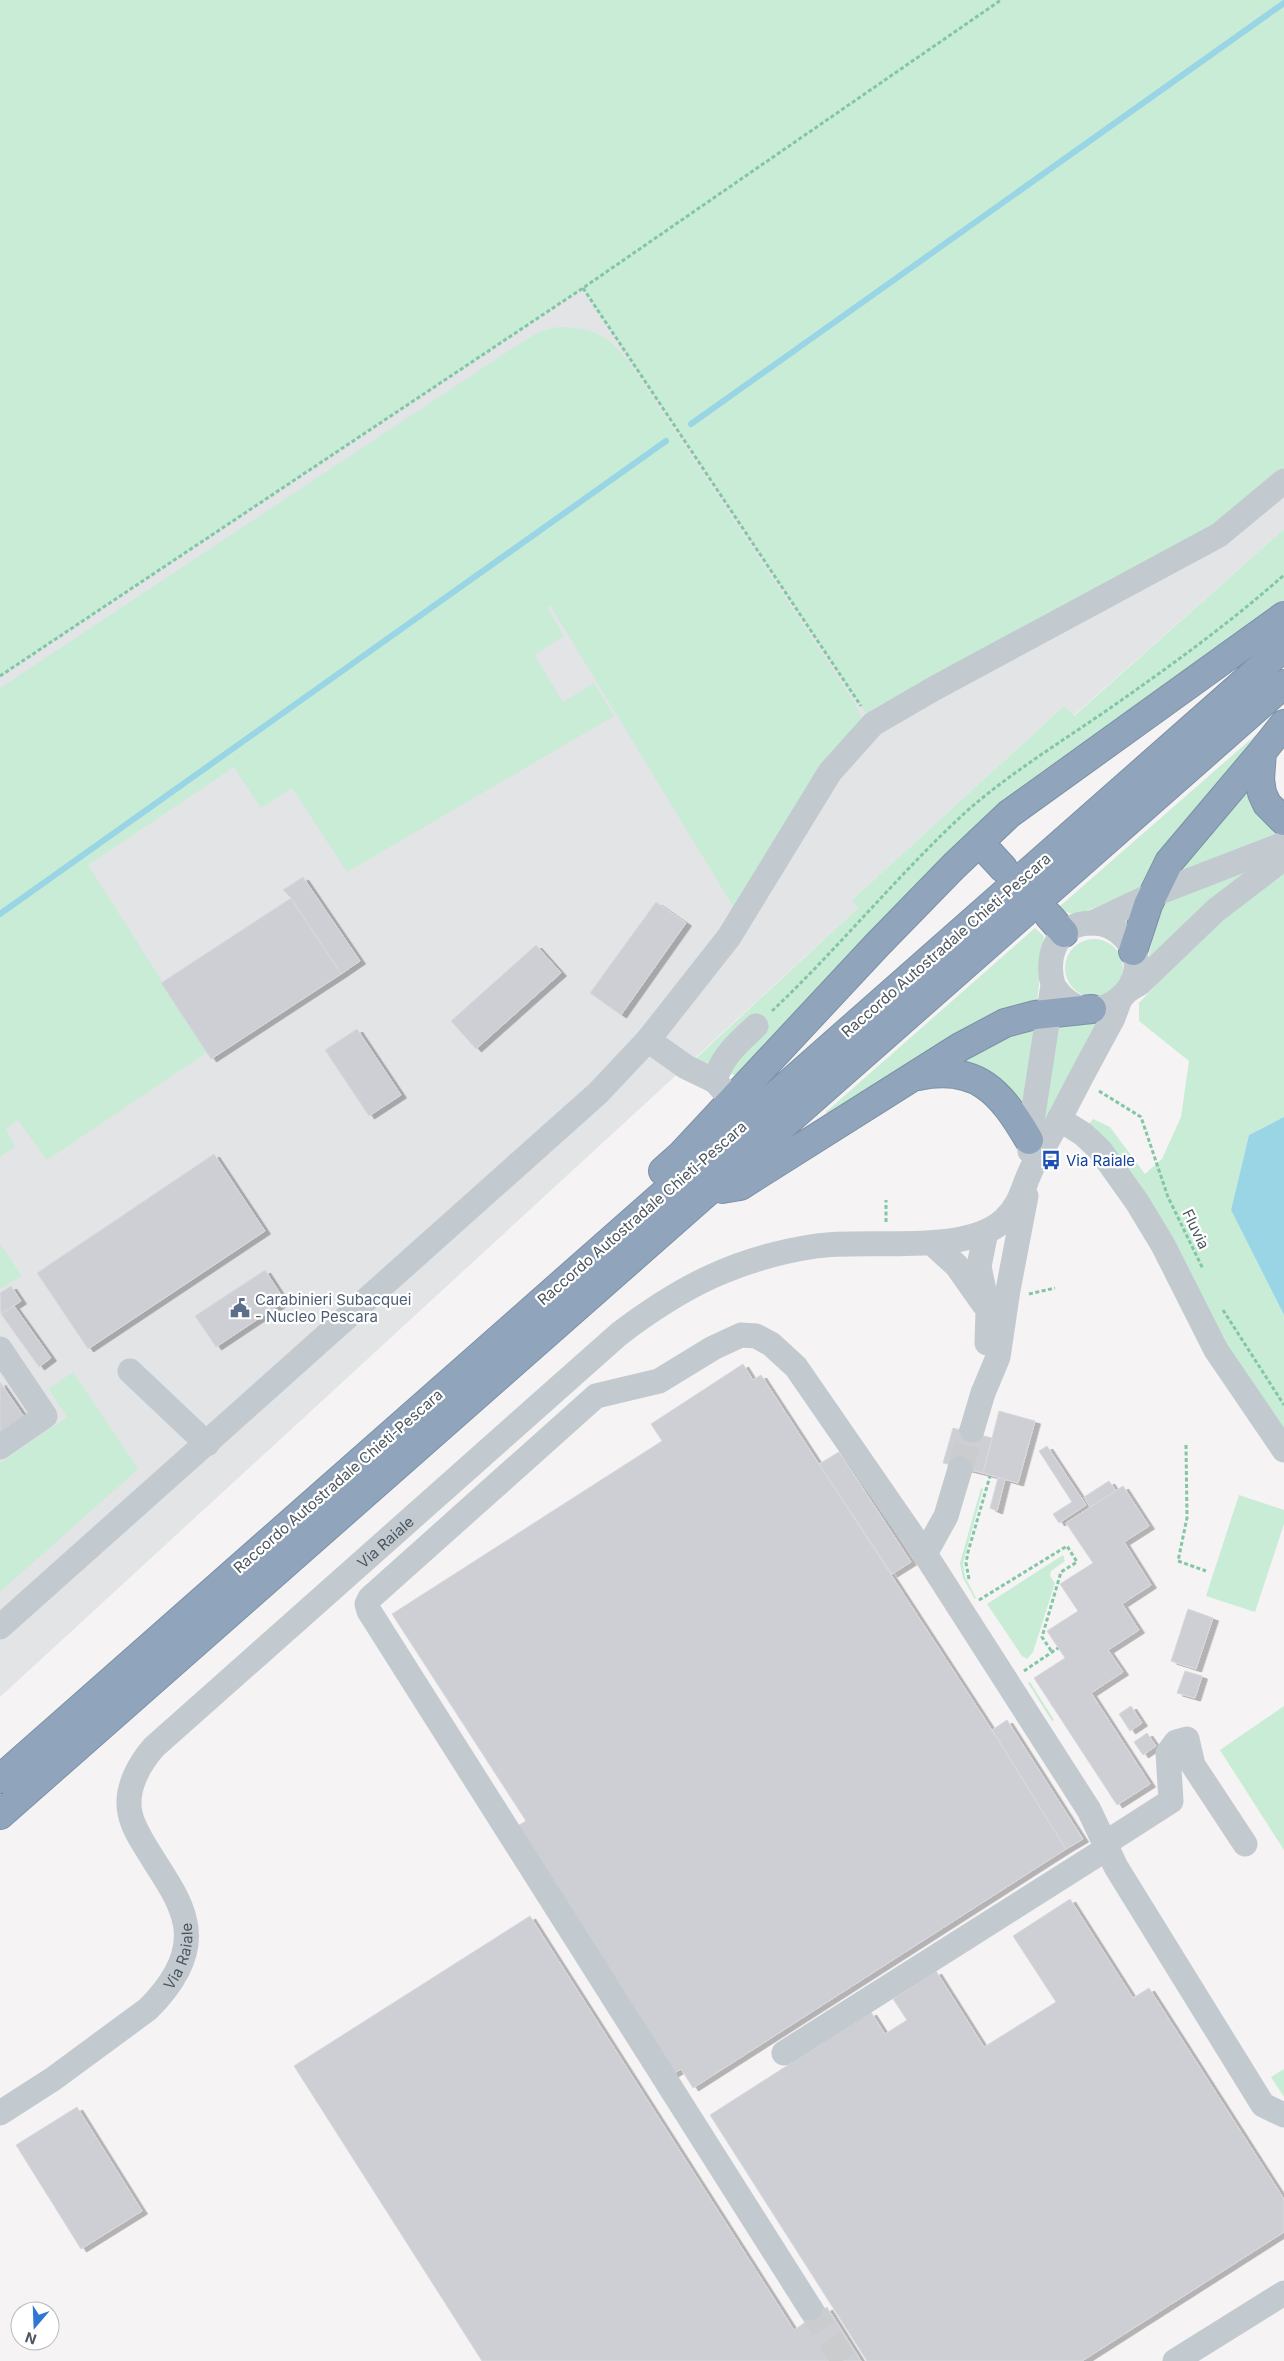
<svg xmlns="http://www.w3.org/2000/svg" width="1284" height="2361" font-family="Inter,sans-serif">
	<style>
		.airport { fill: #e2e4e6 }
		.green { fill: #c8ecd6 }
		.water { fill: #99d5e5 }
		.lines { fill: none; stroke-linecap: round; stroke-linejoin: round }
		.stream { stroke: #99d5e5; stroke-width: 6 }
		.building { fill: #cdcfd4; stroke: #d8d9dd; filter: url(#shadow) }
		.minor-tunnel { stroke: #cbccce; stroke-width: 25; stroke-dasharray: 25 12; stroke-linecap: butt }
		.highway-casing { stroke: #7b91a8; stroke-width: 30 }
		.path { stroke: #82c7a5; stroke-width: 3; stroke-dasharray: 4 2.5; stroke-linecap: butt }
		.minor { stroke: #c2cad0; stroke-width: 25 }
		.highway { stroke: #90a5bc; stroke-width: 28 }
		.labels { text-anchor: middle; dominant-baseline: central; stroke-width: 4.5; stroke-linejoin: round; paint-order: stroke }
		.street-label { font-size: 15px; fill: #4c565f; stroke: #fff }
		.transit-label { font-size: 15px; fill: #164399; stroke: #fff; text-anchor: start }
		.service-label { font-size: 15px; fill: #4e5e75; stroke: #fff; text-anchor: start }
	</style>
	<defs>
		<filter id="shadow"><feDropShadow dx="5.5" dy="3" stdDeviation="0" flood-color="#0004"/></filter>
	</defs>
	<rect width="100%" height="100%" fill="#f5f3f3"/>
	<path class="airport" d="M 0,0 L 1284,0 L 1284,529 L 1073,716 L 1064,706 L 853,899 L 858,908 L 0,1697 Z"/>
	<path class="green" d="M 0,0 L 1284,0 L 1284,481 L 1219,535 L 873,724 L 583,288 L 0,676 Z
		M 559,327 C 595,328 607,335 629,362 L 853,700 L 863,720 L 739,916 L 550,605 L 547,607 L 564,636 L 534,655 L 563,702 L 594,683 L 614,716 L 347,872 L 292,788 L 261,808 L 234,767 L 88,865 L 207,1052 L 47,1160 L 18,1120 L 6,1129 L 15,1147 L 0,1157 L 0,688 L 516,346 L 541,331 Z
		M 1284,529 L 1284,604 L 1040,773 L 1000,805 L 940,860 L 740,1077 L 731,1074 L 726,1067 L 694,1060 L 858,908 L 852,900 L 1064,706 L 1074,716 Z
		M 1283,711 L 1211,798 L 1146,887 L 1076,915 L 1066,912 L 1059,907 Z
		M 1251,777 L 1284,834 L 1168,880 Z
		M 1269,858 L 1145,970 L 1162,903 Z
		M 1284,868 L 1284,1117 L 1249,1135 L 1231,1210 L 1284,1315 L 1284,1437 L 1088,1125 L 1093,1119 L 1110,1127 L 1145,1174 L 1162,1159 L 1181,1117 L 1189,1061 L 1139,1021 L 1139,1003 L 1201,937 Z
		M 1035,928 L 1044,936 L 1037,1003 L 830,1116 L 826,1112 Z
		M1065 968a29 29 0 1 1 58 0a29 29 0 1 1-58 0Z
		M 1103,1021 L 1039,1136 L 1060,1024 Z
		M 1037,1023 L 1026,1116 L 945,1064 Z
		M 0,1244 L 22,1276 L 0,1289 Z
		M 73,1372 L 138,1469 L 0,1592 L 0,1463 L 67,1417 L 49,1389 Z
		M 981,1488 L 983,1489 L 963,1563 L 965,1577 L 976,1598 L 975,1599 L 963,1578 L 960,1563 Z
		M 1239,1495 L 1284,1510 L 1284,1524 L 1255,1612 L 1206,1596 Z
		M 1063,1555 L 1065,1561 L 1051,1571 L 1050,1576 L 1055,1583 L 1033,1652 L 1027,1659 L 1022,1656 L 987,1604 Z
		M 1030,1682 L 1054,1720 L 1052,1721 L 1028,1683 Z
		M 1284,1706 L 1284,1850 L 1220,1750 Z
		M 1284,2069 L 1284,2097 L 1271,2077 Z"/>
	<path class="water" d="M 1284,1117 L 1284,1315 L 1231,1210 L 1249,1135 Z"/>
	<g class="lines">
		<path class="stream" d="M 691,424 L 1284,3
			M 0,914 L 666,441"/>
	</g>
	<path class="building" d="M 303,877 L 360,961 L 341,974 L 291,898 L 283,890 Z
		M 291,898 L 341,974 L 211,1059 L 161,983 Z
		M 656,902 L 686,923 L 621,1015 L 590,993 Z
		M 536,945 L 561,973 L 476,1049 L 451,1021 Z
		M 357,1029 L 401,1095 L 369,1116 L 325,1050 Z
		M 214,1154 L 265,1231 L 88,1349 L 37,1273 Z
		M 265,1270 L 285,1301 L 216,1347 L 195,1316 Z
		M 11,1286 L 21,1301 L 1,1314 L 0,1293 Z
		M 14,1306 L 51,1358 L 39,1367 L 1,1314 Z
		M 743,1364 L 753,1380 L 761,1375 L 992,1730 L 1066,1849 L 693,2088 L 681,2069 L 671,2075 L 512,1829 L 526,1821 L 392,1614 L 662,1441 L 651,1424 Z
		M 0,1382 L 25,1418 L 0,1435 Z
		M 999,1411 L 1035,1421 L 1018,1483 L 983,1473 Z
		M 953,1428 L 992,1438 L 983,1473 L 943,1463 Z
		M 1047,1446 L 1086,1505 L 1059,1523 L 1053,1514 L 1072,1502 L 1039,1451 Z
		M 839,1452 L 911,1562 L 892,1574 L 819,1464 Z
		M 998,1478 L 1005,1479 L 997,1511 L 990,1508 Z
		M 1109,1481 L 1116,1491 L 1090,1507 L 1084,1497 Z
		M 1123,1486 L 1149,1526 L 1124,1542 L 1151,1585 L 1122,1604 L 1139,1630 L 1108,1650 L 1123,1672 L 1091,1693 L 1150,1784 L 1117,1805 L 1034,1678 L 1065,1658 L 1047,1631 L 1078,1611 L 1060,1584 L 1093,1563 L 1066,1523 Z
		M 1188,1609 L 1213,1618 L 1196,1669 L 1171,1661 Z
		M 1185,1671 L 1202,1676 L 1195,1698 L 1177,1693 Z
		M 1131,1706 L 1142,1723 L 1130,1731 L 1119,1714 Z
		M 1007,1720 L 1083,1839 L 1066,1849 L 992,1730 Z
		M 1147,1733 L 1156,1746 L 1143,1755 L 1134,1742 Z
		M 1070,1899 L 1133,1998 L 1149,1988 L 1284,2199 L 1284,2232 L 1082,2361 L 867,2361 L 710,2115 L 871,2012 L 885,2034 L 907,2020 L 893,1999 L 936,1971 L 984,2047 L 1056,2002 L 1013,1936 Z
		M 530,1916 L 794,2330 L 827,2307 L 861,2361 L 482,2361 L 294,2066 Z
		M 77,2107 L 142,2211 L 81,2249 L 16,2145 Z"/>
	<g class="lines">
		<path class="minor-tunnel" d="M 960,1469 L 972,1430
			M 810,2308 L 844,2361"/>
		<defs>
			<path id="highway" d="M 1284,724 L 1262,752 L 1260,779 L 1262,793 L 1267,804 L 1284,821
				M 979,842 L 1003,868
				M 1049,916 L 1064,933
				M 1133,951 L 1148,905 L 1169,862 L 1262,752
				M 918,1076 C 977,1064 1001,1092 1029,1140
				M 663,1171 L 681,1155 L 877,945 L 954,866 L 1009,814 L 1284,616
				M 722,1189 L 740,1186 L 960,1047 L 1005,1023 L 1035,1015 L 1092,1009
				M 0,1779 L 1284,647
				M 0,1815 L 1284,684"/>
		</defs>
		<use href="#highway" class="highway-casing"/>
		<path class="path" d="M 583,288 L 861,706
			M 0,676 L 583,288 L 1001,0
			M 772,1011 C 840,947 899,873 968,810 C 1014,770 1066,739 1116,704 C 1173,664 1231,622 1284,575
			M 1099,1091 L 1141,1117 L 1168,1197 L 1203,1269
			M 886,1222 L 886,1200
			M 1029,1294 L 1055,1288
			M 1223,1310 L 1284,1405
			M 1186,1445 L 1187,1518 L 1178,1561 L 1206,1571
			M 969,1579 L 966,1563 L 968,1552 L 990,1476
			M 979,1600 L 1067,1546 L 1077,1562 L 1061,1572 L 1042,1637 L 1052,1652
			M 1024,1671 L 1058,1648"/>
		<g class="minor">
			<path d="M 1092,923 L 1152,895 L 1284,844"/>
			<path d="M 1130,989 L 1140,983 L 1216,910 L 1284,858"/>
			<path d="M 648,1040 L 686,1067 L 715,1081"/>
			<path d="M 732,1100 L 715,1081 C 721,1057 739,1042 756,1026"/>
			<path d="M 1059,1119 L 1083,1134 L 1100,1150 L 1137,1202 L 1163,1245 L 1216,1350 L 1284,1450"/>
			<path d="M 1030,1151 L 1029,1140 L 1053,985 C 1045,956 1057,922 1093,923 C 1105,923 1115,928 1123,936 C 1167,978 1091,1046 1053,985"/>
			<path d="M 986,1232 L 979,1266 L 988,1311 L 987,1343"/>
			<path d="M 933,1244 L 957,1266 L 983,1303"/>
			<path d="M 0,1349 L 45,1416 L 0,1447"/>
			<path d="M 130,1371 L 207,1444"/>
			<path d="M 972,1430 L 983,1393 L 998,1357 L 1008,1290 L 1026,1196"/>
			<path d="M 925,1554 L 946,1516 L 960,1469"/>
			<path d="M 0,1627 L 598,1093 L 648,1040 L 729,937 L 830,772 L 873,724 L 935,688 L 1219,535 L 1284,481"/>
			<path d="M 1104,1844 L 1171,1801 L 1168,1753 L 1176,1742 L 1187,1739 L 1193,1765 L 1245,1844"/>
			<path d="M 784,2053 L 1106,1849"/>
			<path id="s1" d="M 0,2113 L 53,2079 L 148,2009 C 171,1986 194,1953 184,1918 C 178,1895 162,1874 150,1854 C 142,1841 133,1828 130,1813 C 125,1789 139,1764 154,1747 L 619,1334 C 682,1286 737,1258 816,1246 C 868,1238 965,1256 1004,1220 C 1022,1203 1022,1188 1032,1168 C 1041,1151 1051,1135 1060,1118 C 1077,1084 1095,1051 1113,1018 L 1120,999"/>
			<path d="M 810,2308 L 369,1611 L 367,1604 L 370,1598 L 596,1396 L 659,1381 L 713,1348 L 741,1335 L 756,1336 L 771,1344 L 796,1367 L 925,1554 L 1089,1810 L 1116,1867 L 1263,2105 L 1284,2115"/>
			<path d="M 1175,2361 L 1284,2293"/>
		</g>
		<use href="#highway" class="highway"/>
	</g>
	<defs>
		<symbol id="bus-bare" viewBox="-9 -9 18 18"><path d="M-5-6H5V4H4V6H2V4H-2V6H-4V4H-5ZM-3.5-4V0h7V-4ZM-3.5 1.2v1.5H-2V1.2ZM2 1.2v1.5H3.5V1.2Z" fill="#1a4fb4" stroke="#fff" stroke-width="2.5" paint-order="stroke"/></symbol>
		<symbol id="civic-bare" viewBox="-9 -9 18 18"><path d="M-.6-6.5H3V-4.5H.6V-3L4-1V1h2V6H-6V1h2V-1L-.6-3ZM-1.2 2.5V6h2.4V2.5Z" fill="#5c6f8a" stroke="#fff" stroke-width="2.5" paint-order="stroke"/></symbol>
	</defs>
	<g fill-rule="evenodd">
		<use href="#bus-bare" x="1037" y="1146" width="28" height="28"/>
		<use href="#civic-bare" x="226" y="1294" width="28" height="28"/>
	</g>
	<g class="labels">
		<g class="street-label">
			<text transform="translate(946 945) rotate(-41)">Raccordo Autostradale Chieti-Pescara</text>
			<text transform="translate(642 1213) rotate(-41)">Raccordo Autostradale Chieti-Pescara</text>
			<text transform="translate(1196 1229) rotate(64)">Fluvia</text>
			<text transform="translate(338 1481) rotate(-41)">Raccordo Autostradale Chieti-Pescara</text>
			<text stroke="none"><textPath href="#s1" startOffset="784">Via Raiale</textPath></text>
			<text stroke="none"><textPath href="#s1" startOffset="244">Via Raiale</textPath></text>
		</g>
		<g class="transit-label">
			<text x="1066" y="1160">Via Raiale</text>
		</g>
		<g class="service-label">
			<text x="255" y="1299">Carabinieri Subacquei<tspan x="255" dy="17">- Nucleo Pescara</tspan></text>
		</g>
	</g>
	<g transform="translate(35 2326) rotate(199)"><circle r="24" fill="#ffffff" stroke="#b7bbbf"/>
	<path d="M0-4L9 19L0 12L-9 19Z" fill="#2e77d4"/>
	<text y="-8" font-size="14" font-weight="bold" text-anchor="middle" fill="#4c565f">N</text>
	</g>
</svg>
